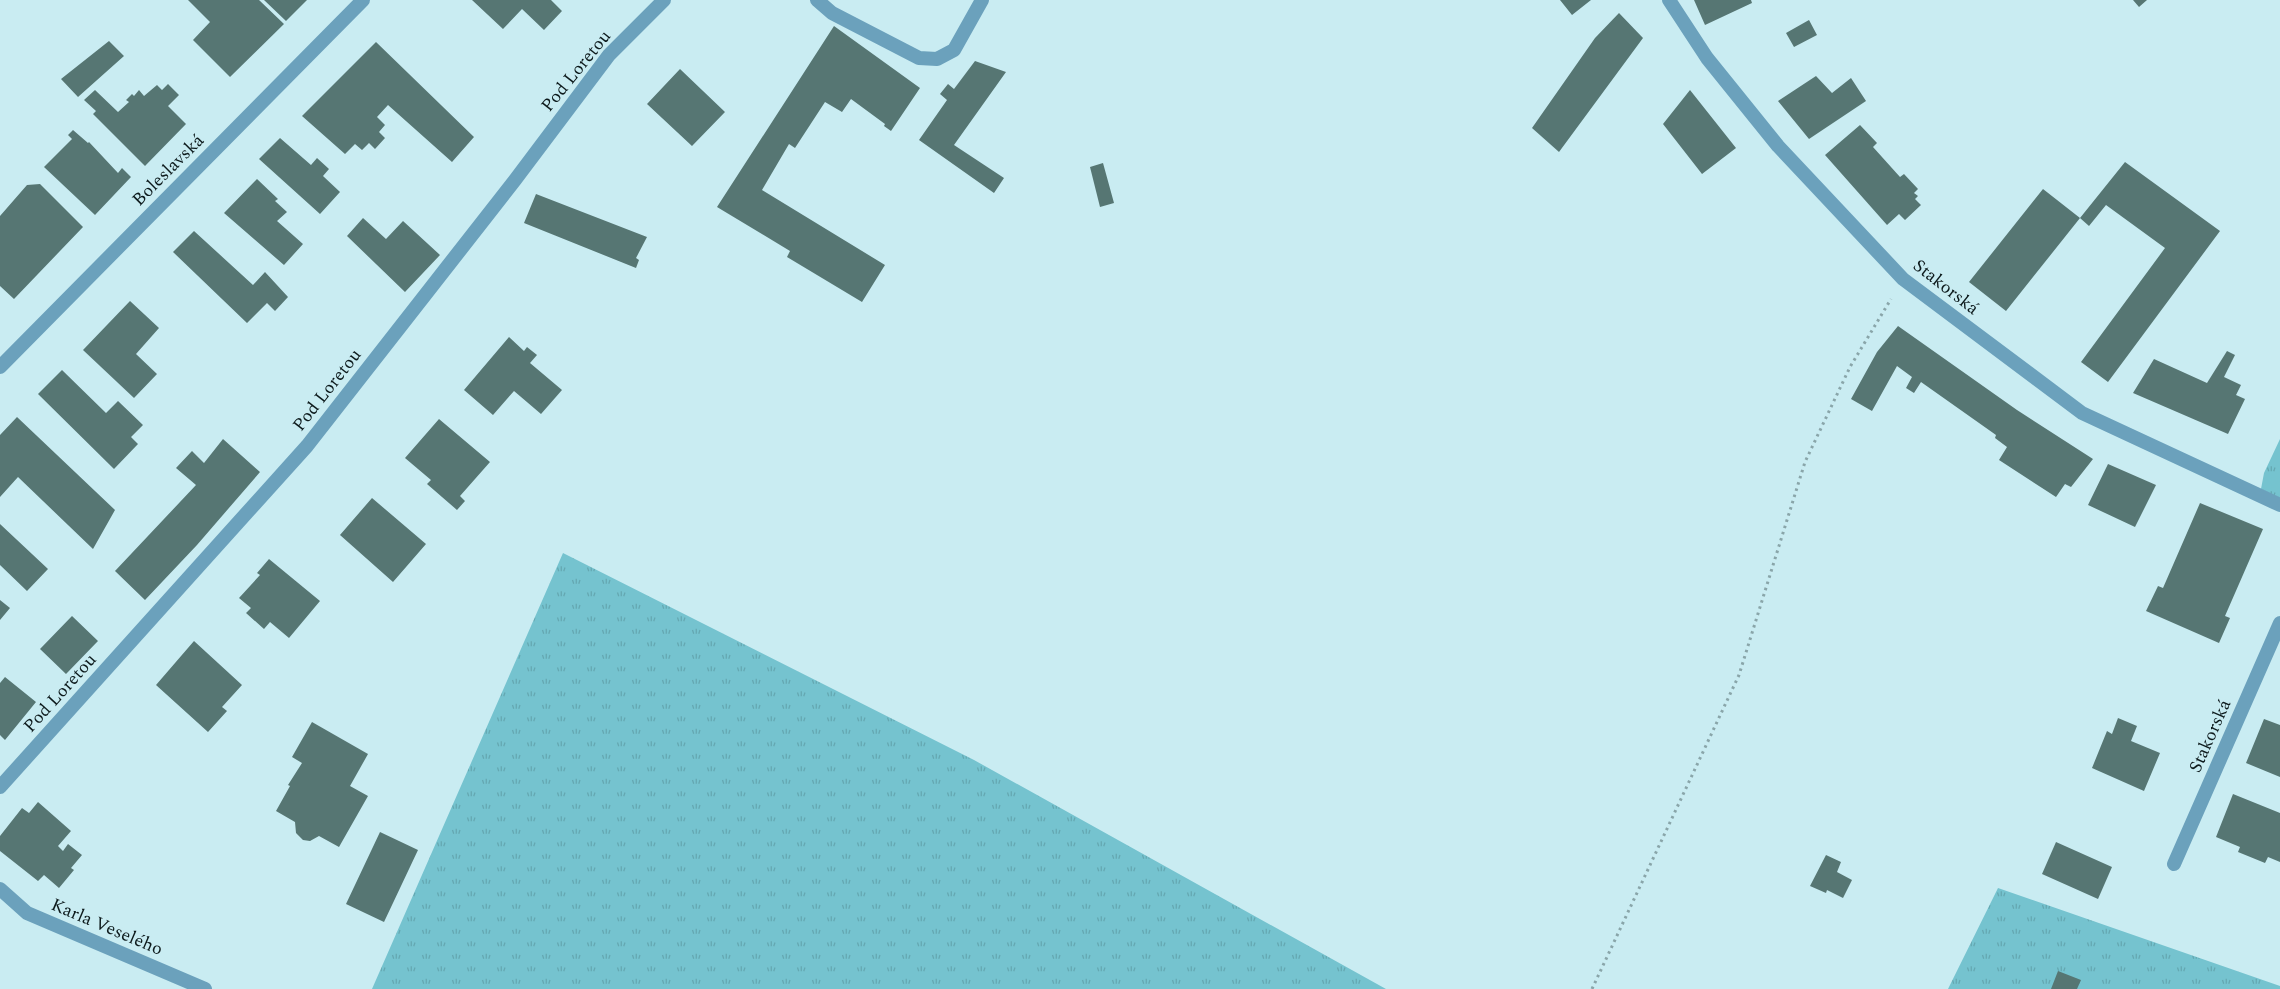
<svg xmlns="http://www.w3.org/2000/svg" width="2280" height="989" font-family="Spectral,serif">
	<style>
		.grass { fill: url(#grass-tufts) }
		.building { fill: #567673 }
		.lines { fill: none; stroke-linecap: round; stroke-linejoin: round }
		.path { stroke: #89a5a9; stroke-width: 3; stroke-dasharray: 2.5 4; stroke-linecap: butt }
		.minor { stroke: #6ba1bc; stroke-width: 14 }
		.tertiary { stroke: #6ba1bc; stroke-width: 14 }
		.labels { text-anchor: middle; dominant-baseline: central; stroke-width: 5; stroke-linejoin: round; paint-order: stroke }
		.street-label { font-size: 18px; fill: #0d1a1c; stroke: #c9ecf2 }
	</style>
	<defs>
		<pattern id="grass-tufts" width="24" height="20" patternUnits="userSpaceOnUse" patternTransform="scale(1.25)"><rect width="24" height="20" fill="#75c3cf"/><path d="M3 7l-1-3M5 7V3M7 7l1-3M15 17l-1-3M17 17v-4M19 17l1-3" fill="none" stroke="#64a7b1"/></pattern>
	</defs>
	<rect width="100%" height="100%" fill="#c9ecf2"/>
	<path class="grass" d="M 2280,439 L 2280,498 L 2261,489 L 2264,473 Z
		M 563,553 L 974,760 L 1386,989 L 372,989 Z
		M 1998,888 L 2280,986 L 2280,989 L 1948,989 Z"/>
	<path class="building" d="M 188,0 L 259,0 L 284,24 L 230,77 L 193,40 L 210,22 Z
		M 264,0 L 307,0 L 286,21 Z
		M 472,0 L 551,0 L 562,11 L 544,30 L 522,9 L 503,29 Z
		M 1560,0 L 1591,0 L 1572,15 Z
		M 1694,0 L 1751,0 L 1752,3 L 1705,25 Z
		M 2133,0 L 2147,0 L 2139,7 Z
		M 1619,13 L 1643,38 L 1559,152 L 1532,128 L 1595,38 Z
		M 1809,20 L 1817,35 L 1794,47 L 1786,33 Z
		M 834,26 L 920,88 L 891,131 L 884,126 L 885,124 L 851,99 L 842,112 L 825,102 L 795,148 L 789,144 L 762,190 L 885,265 L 862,302 L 787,257 L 790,251 L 717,207 Z
		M 109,41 L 124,56 L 78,97 L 61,79 Z
		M 376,42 L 474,137 L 452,162 L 388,105 L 377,117 L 385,125 L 379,132 L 385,138 L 375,149 L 369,143 L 362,150 L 355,144 L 345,154 L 302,116 Z
		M 975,61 L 1006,72 L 954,145 L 1004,178 L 994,193 L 919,140 L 947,100 L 940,94 L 948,84 L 954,89 Z
		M 680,69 L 725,112 L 692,146 L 647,104 Z
		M 1816,76 L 1832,93 L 1851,78 L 1866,101 L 1809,139 L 1778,101 Z
		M 168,84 L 179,95 L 168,106 L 186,124 L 145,166 L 93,114 L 96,111 L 84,100 L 95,90 L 118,112 L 129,102 L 126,100 L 132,94 L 134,96 L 139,90 L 144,96 L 157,85 L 162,90 Z
		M 1690,90 L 1736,148 L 1702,174 L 1663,124 Z
		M 1860,125 L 1877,143 L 1873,147 L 1900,177 L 1904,174 L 1918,189 L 1914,193 L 1918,196 L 1915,199 L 1921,205 L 1905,220 L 1899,214 L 1887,225 L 1825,155 Z
		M 73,130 L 88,143 L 89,142 L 118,173 L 122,168 L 131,177 L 95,215 L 44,167 L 72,139 L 68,135 Z
		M 280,138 L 311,165 L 317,158 L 329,169 L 323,176 L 340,192 L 320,214 L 259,159 Z
		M 2125,162 L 2220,231 L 2108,382 L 2081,362 L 2165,248 L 2106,205 L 2089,226 L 2080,218 Z
		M 1103,163 L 1114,203 L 1100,207 L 1090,167 Z
		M 257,179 L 278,199 L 275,201 L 287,212 L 277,221 L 303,244 L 284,265 L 224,213 Z
		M 40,184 L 83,227 L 14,299 L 0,286 L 0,216 L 27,185 Z
		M 2043,189 L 2080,218 L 2006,311 L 1969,282 Z
		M 536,194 L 647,237 L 636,258 L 639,260 L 636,268 L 524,223 Z
		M 363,218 L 386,239 L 403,221 L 440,255 L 405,292 L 347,236 Z
		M 194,231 L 253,285 L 265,272 L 288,297 L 275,311 L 267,303 L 247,323 L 173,252 Z
		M 130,301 L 159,328 L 136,354 L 157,374 L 134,398 L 83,350 Z
		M 1898,326 L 2017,410 L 2093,459 L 2071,487 L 2065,484 L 2056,497 L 1999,460 L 2007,447 L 1995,438 L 1996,435 L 1921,382 L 1914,393 L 1906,388 L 1912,377 L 1897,366 L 1872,411 L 1851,399 L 1877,352 Z
		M 509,337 L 524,351 L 527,347 L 537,355 L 530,363 L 562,390 L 541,414 L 514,391 L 493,415 L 464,390 Z
		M 2227,351 L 2235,355 L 2224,377 L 2241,385 L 2236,395 L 2245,399 L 2228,434 L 2133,393 L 2154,359 L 2207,383 Z
		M 62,370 L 106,413 L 118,401 L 143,425 L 131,437 L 138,444 L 114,469 L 38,394 Z
		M 17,417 L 115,510 L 93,549 L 18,477 L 0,497 L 0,435 Z
		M 439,419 L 490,462 L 460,496 L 465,501 L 457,510 L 427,484 L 431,480 L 405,458 Z
		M 223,439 L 260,472 L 197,545 L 145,600 L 115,571 L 196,485 L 176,468 L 192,451 L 204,463 Z
		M 2108,464 L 2156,485 L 2135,527 L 2088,505 Z
		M 372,498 L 426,544 L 393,582 L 340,535 Z
		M 2200,503 L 2263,529 L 2225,616 L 2230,618 L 2219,643 L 2146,611 L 2158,586 L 2163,588 Z
		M 0,524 L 48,569 L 27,591 L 0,565 Z
		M 269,559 L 320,601 L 289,638 L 270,622 L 264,629 L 246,613 L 251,608 L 239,598 L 260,575 L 257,573 Z
		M 0,600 L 10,608 L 0,620 Z
		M 72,616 L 98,641 L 66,674 L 40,649 Z
		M 194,641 L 242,685 L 222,707 L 227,711 L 208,732 L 156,685 Z
		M 5,677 L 36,702 L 5,740 L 0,735 L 0,683 Z
		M 2118,718 L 2137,726 L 2131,741 L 2160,753 L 2144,791 L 2092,768 L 2107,731 L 2112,734 Z
		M 2264,719 L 2280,725 L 2280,777 L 2246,763 Z
		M 312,722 L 368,754 L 350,786 L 368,796 L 339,847 L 319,836 L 310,841 L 303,840 L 296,833 L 295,822 L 276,811 L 290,786 L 288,785 L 302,763 L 292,757 Z
		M 2233,794 L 2280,813 L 2280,862 L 2268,857 L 2265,863 L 2238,852 L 2240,847 L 2216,837 Z
		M 38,802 L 71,831 L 58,846 L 63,851 L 68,844 L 82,855 L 71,868 L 74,870 L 59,888 L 44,875 L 38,881 L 0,851 L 0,836 L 22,808 L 29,813 Z
		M 380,832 L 418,850 L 384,922 L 346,904 Z
		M 2056,842 L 2112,867 L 2098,899 L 2042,874 Z
		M 1826,855 L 1841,862 L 1837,872 L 1852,880 L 1843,898 L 1827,890 L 1826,893 L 1810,886 Z
		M 2058,971 L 2081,980 L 2077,989 L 2051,989 Z"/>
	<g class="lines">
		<path class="path" d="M 1592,989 L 1739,675 L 1805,462 L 1850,367 L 1891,299"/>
		<path class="minor" d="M 817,0 L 832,13 L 919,58 L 937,59 L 954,50 L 982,0
			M 0,787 L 307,446 L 515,180 L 609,55 L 664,0
			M 2174,864 L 2280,623
			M 0,889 L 27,913 L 205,989"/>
		<path class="tertiary" d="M 1669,0 L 1707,58 L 1778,146 L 1903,279 L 2082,413 L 2280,505
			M 0,367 L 363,0"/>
	</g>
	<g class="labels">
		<g class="street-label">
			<text transform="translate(576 71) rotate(-51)">Pod Loretou</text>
			<text transform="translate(168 170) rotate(-45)">Boleslavská</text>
			<text transform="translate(1946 287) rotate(38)">Stakorská</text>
			<text transform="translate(327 390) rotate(-52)">Pod Loretou</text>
			<text transform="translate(60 693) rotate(-48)">Pod Loretou</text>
			<text transform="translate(2210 736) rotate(-66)">Stakorská</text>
			<text transform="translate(107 927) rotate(23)">Karla Veselého</text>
		</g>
	</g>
</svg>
